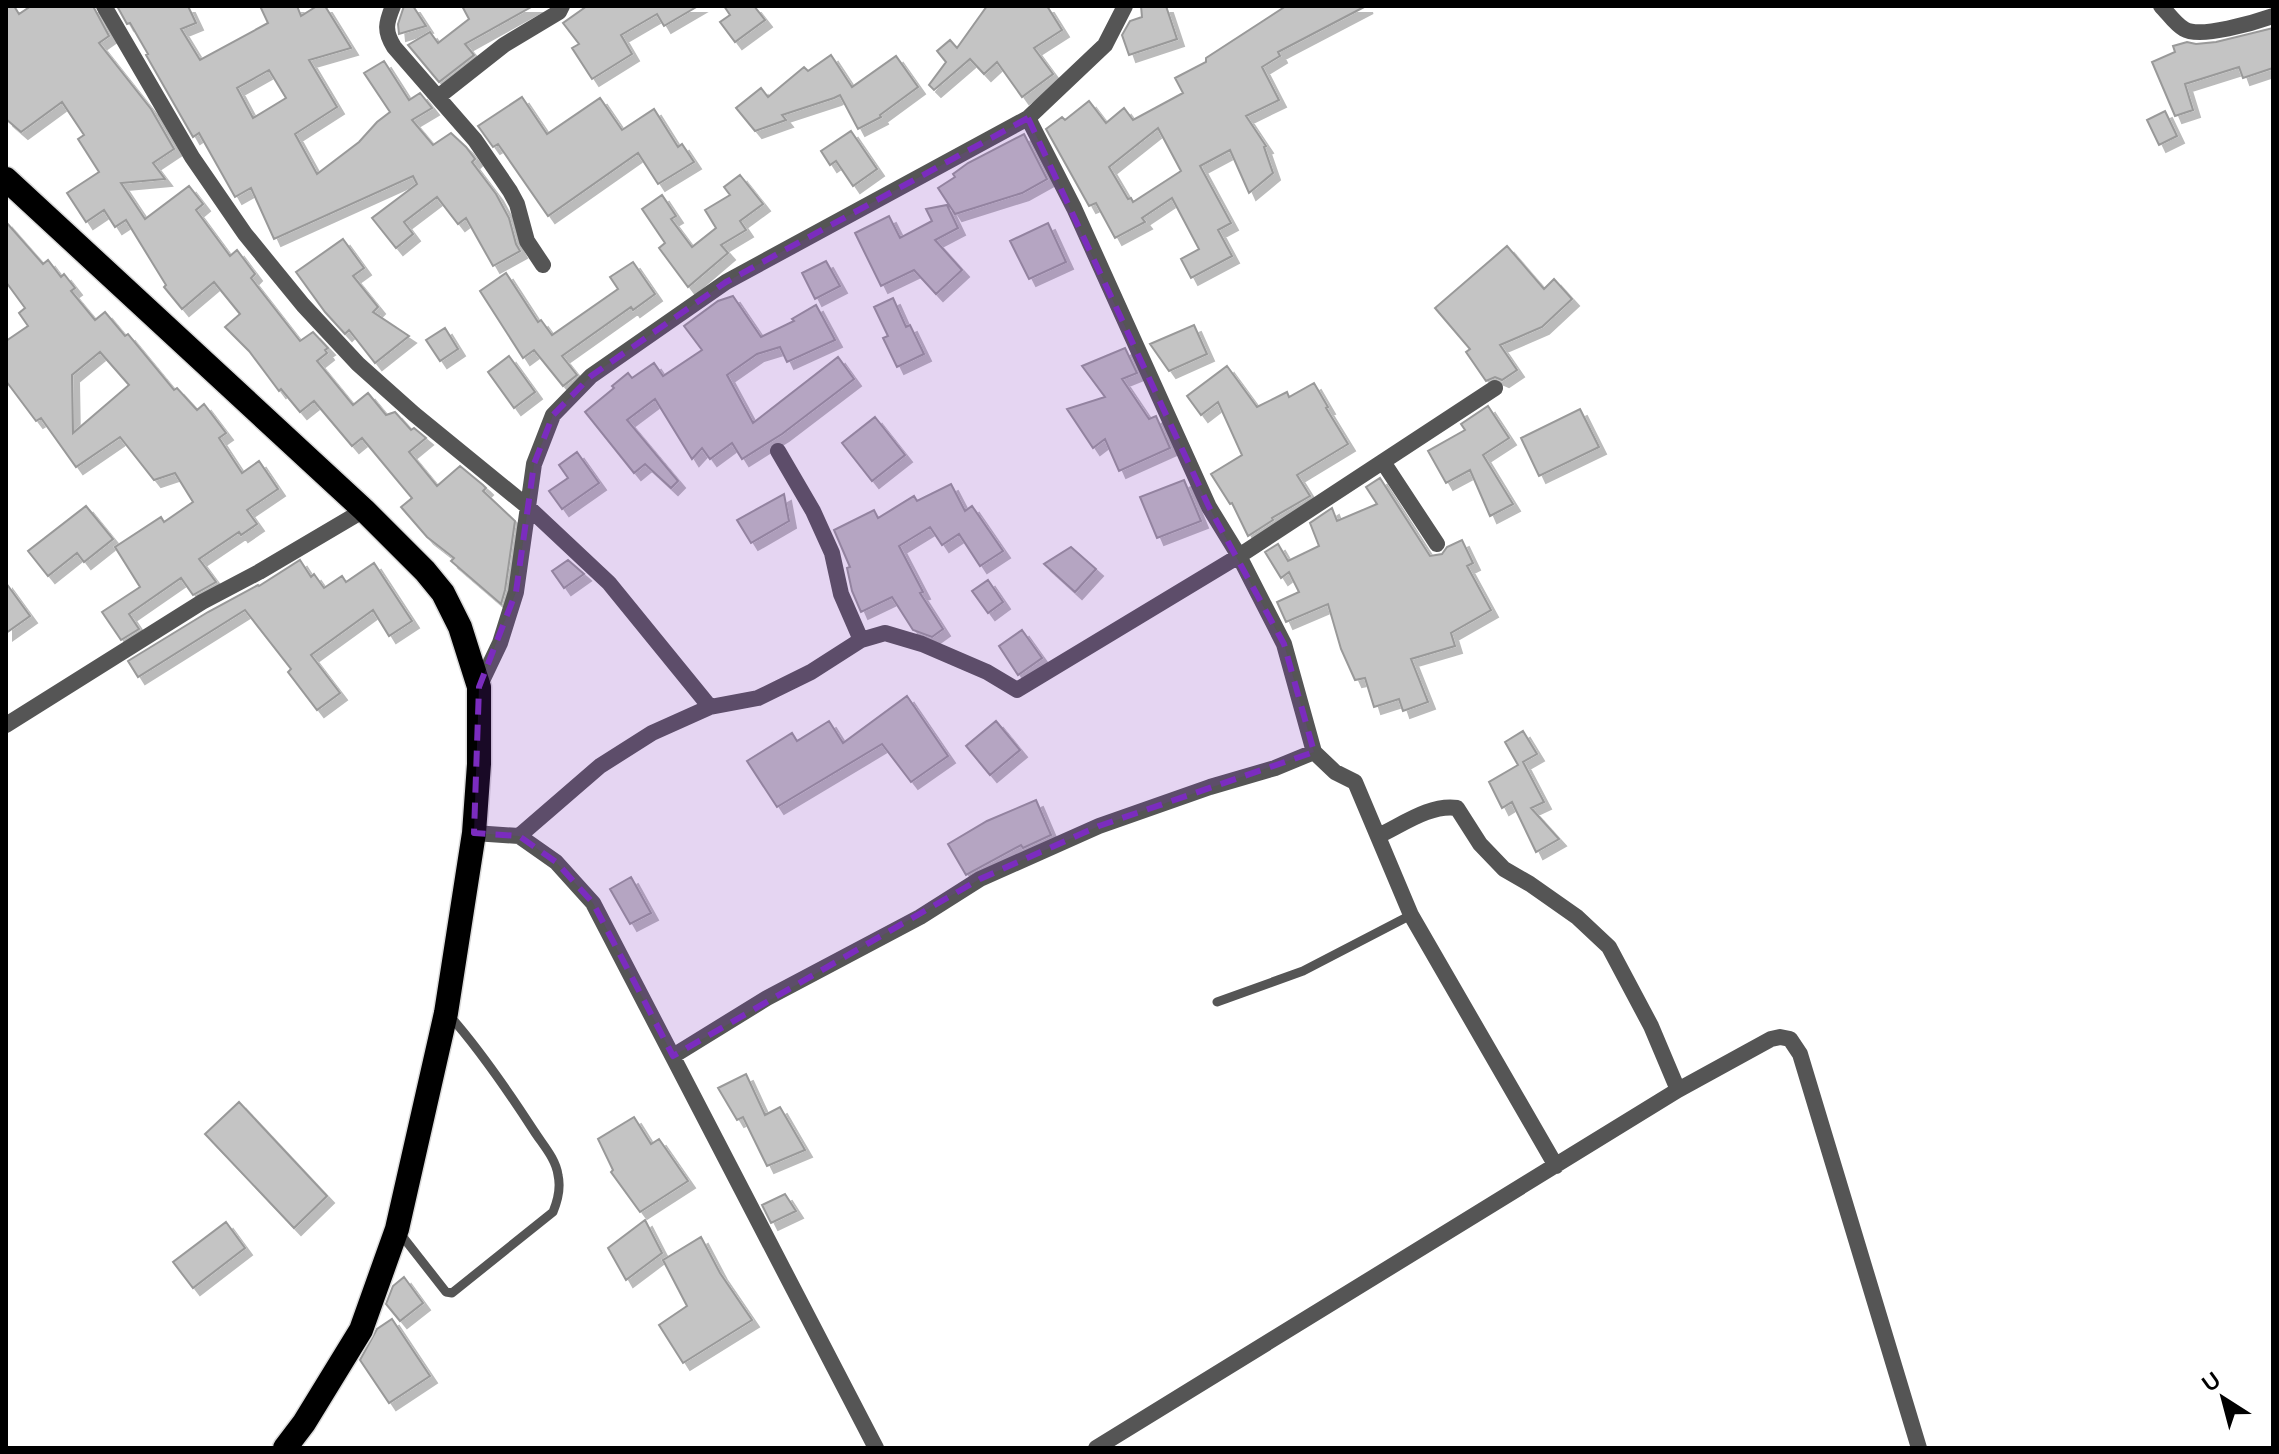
<svg xmlns="http://www.w3.org/2000/svg" width="2279" height="1454" font-family="Lato,sans-serif">
	<style>
		.building { fill: #c4c4c4; stroke: #999; stroke-width: 2; fill-rule: evenodd; filter: url(#shadow) }
		.lines { fill: none; stroke-linecap: round; stroke-linejoin: round }
		.highway-casing { stroke: #dbdbdb; stroke-width: 27 }
		.lane { stroke: #555; stroke-width: 9 }
		.street { stroke: #555; stroke-width: 16 }
		.highway { stroke: #000; stroke-width: 24 }
		.marked { fill: #7b2cbf; fill-opacity: 0.2; stroke: #7b2cbf; stroke-width: 6; stroke-dasharray: 16 10; stroke-linejoin: round }
	</style>
	<defs>
		<filter id="shadow"><feDropShadow dx="7" dy="7" stdDeviation="0" flood-color="#0004"/></filter>
	</defs>
	<rect width="100%" height="100%" fill="#fff"/>
	<path class="building" d="M 6,6 L 14,6 L 19,14 L 31,6 L 93,6 L 109,36 L 99,43 L 151,109 L 174,149 L 153,163 L 165,179 L 121,183 L 145,219 L 189,186 L 203,204 L 196,210 L 230,256 L 237,250 L 255,274 L 251,278 L 300,341 L 313,332 L 328,348 L 325,350 L 327,353 L 317,361 L 353,405 L 368,393 L 386,415 L 395,412 L 411,430 L 414,428 L 426,438 L 409,452 L 437,486 L 460,466 L 483,485 L 486,488 L 483,491 L 515,521 L 505,590 L 501,604 L 451,561 L 454,558 L 427,537 L 401,507 L 412,498 L 362,438 L 352,446 L 314,401 L 300,412 L 281,389 L 279,391 L 249,351 L 225,327 L 240,314 L 214,282 L 182,309 L 164,287 L 166,285 L 126,220 L 115,227 L 104,210 L 86,222 L 67,193 L 99,172 L 78,139 L 84,135 L 62,102 L 21,132 L 6,119 Z
		M 117,6 L 188,6 L 196,23 L 181,29 L 200,60 L 268,23 L 260,6 L 297,6 L 301,16 L 317,6 L 325,6 L 351,48 L 309,60 L 337,107 L 295,134 L 317,174 L 359,142 L 377,122 L 390,112 L 364,73 L 384,61 L 409,100 L 420,93 L 432,108 L 412,120 L 433,145 L 451,133 L 466,147 L 475,159 L 472,162 L 496,194 L 509,218 L 516,244 L 520,251 L 493,266 L 466,218 L 458,224 L 437,197 L 404,222 L 413,234 L 396,248 L 372,218 L 417,184 L 413,176 L 274,239 L 251,188 L 235,197 L 199,133 L 193,137 L 146,55 L 148,54 L 130,23 L 127,24 ZM 269,70 L 286,98 L 253,118 L 237,88 Z
		M 404,6 L 413,6 L 426,26 L 399,34 L 398,24 Z
		M 462,6 L 533,6 L 465,44 L 474,55 L 439,82 L 408,45 L 430,32 L 438,43 L 469,19 Z
		M 587,6 L 698,6 L 664,26 L 657,14 L 621,35 L 632,54 L 592,79 L 572,48 L 579,44 L 563,23 Z
		M 724,6 L 754,6 L 765,20 L 735,42 L 720,22 L 730,15 Z
		M 987,6 L 1047,6 L 1062,30 L 1034,48 L 1053,74 L 1022,97 L 997,62 L 984,74 L 970,59 L 934,90 L 929,85 L 946,62 L 937,51 L 950,40 L 957,48 Z
		M 1141,6 L 1166,6 L 1177,39 L 1129,55 L 1122,35 L 1130,21 L 1142,17 Z
		M 1286,6 L 1366,6 L 1278,52 L 1280,56 L 1262,67 L 1279,100 L 1246,116 L 1266,146 L 1264,147 L 1273,173 L 1249,193 L 1230,150 L 1200,166 L 1231,223 L 1218,230 L 1232,256 L 1191,278 L 1181,259 L 1199,249 L 1172,198 L 1142,218 L 1145,222 L 1115,238 L 1096,203 L 1089,206 L 1046,129 L 1062,117 L 1065,120 L 1089,101 L 1106,123 L 1124,108 L 1133,120 L 1183,93 L 1175,78 L 1206,62 L 1206,58 ZM 1158,128 L 1181,171 L 1133,202 L 1131,198 L 1128,199 L 1109,167 Z
		M 2273,28 L 2273,68 L 2243,78 L 2239,67 L 2185,84 L 2193,110 L 2175,116 L 2152,62 L 2175,52 L 2173,46 L 2187,42 L 2196,44 L 2216,42 Z
		M 831,55 L 852,87 L 896,56 L 918,87 L 880,115 L 881,117 L 858,129 L 840,95 L 834,98 L 782,115 L 786,120 L 755,131 L 736,108 L 761,88 L 768,97 L 804,67 L 808,71 Z
		M 522,97 L 547,134 L 600,98 L 622,130 L 654,109 L 678,147 L 682,144 L 694,162 L 658,184 L 638,153 L 548,216 L 498,144 L 493,147 L 478,126 Z
		M 2165,111 L 2177,136 L 2159,145 L 2147,120 Z
		M 851,131 L 877,169 L 853,186 L 836,161 L 830,165 L 821,151 Z
		M 1024,134 L 1047,179 L 1022,193 L 955,214 L 938,188 L 955,177 L 953,174 L 968,163 Z
		M 740,175 L 763,204 L 740,221 L 746,230 L 721,245 L 728,253 L 688,287 L 659,248 L 665,243 L 642,209 L 662,195 L 676,216 L 671,219 L 692,247 L 716,228 L 705,210 L 730,195 L 724,187 Z
		M 947,205 L 958,228 L 935,240 L 962,270 L 936,294 L 914,270 L 881,286 L 855,233 L 889,216 L 900,238 L 932,221 L 926,209 Z
		M 6,222 L 43,264 L 48,260 L 61,277 L 64,274 L 75,288 L 71,291 L 95,320 L 105,312 L 125,336 L 128,334 L 174,390 L 177,388 L 197,410 L 204,404 L 226,433 L 219,438 L 242,473 L 259,461 L 278,489 L 247,510 L 257,524 L 241,535 L 239,532 L 199,559 L 216,582 L 193,595 L 181,578 L 129,614 L 139,629 L 121,640 L 102,612 L 140,587 L 115,547 L 161,517 L 164,522 L 193,502 L 175,473 L 154,480 L 120,437 L 76,467 L 41,418 L 36,421 L 6,381 L 6,341 L 28,326 L 19,313 L 25,308 L 6,282 ZM 100,352 L 129,385 L 73,433 L 72,375 Z
		M 1048,223 L 1066,262 L 1029,279 L 1010,241 Z
		M 343,239 L 364,268 L 353,276 L 378,307 L 373,312 L 409,336 L 375,363 L 349,330 L 345,334 L 325,312 L 296,272 Z
		M 1507,246 L 1544,289 L 1554,279 L 1572,299 L 1542,327 L 1500,345 L 1517,370 L 1502,380 L 1495,377 L 1486,381 L 1466,352 L 1470,349 L 1435,308 Z
		M 826,261 L 840,286 L 815,299 L 802,273 Z
		M 633,262 L 655,294 L 633,310 L 631,307 L 562,356 L 577,375 L 563,386 L 534,350 L 523,358 L 480,291 L 506,273 L 538,322 L 541,320 L 552,335 L 618,289 L 610,277 Z
		M 733,296 L 761,337 L 794,321 L 792,319 L 816,305 L 835,340 L 787,362 L 780,347 L 757,354 L 727,375 L 753,423 L 838,357 L 854,379 L 782,434 L 742,459 L 732,443 L 710,459 L 702,448 L 692,459 L 655,399 L 627,420 L 678,481 L 671,488 L 645,464 L 634,473 L 585,412 L 614,388 L 612,386 L 628,373 L 632,378 L 654,363 L 663,376 L 702,350 L 684,326 L 718,301 Z
		M 893,298 L 906,327 L 910,325 L 924,354 L 897,367 L 883,338 L 888,336 L 874,307 Z
		M 1194,325 L 1207,354 L 1169,371 L 1150,344 Z
		M 445,328 L 458,349 L 440,361 L 426,340 Z
		M 1125,348 L 1137,373 L 1122,379 L 1149,419 L 1156,416 L 1170,448 L 1119,471 L 1105,439 L 1093,448 L 1067,409 L 1105,397 L 1082,366 Z
		M 509,356 L 535,392 L 514,408 L 488,372 Z
		M 1227,366 L 1257,407 L 1287,392 L 1289,397 L 1314,383 L 1328,407 L 1326,408 L 1348,444 L 1297,475 L 1310,496 L 1272,518 L 1273,520 L 1248,536 L 1232,503 L 1230,504 L 1211,474 L 1242,455 L 1218,402 L 1201,415 L 1187,396 Z
		M 1488,406 L 1509,438 L 1483,455 L 1513,504 L 1490,516 L 1470,470 L 1446,483 L 1428,451 L 1465,430 L 1461,424 Z
		M 1580,409 L 1599,447 L 1539,476 L 1521,438 Z
		M 875,417 L 905,455 L 872,481 L 842,443 Z
		M 577,452 L 599,483 L 562,509 L 549,491 L 568,478 L 559,465 Z
		M 1380,478 L 1430,556 L 1442,554 L 1447,547 L 1462,540 L 1473,563 L 1467,566 L 1491,610 L 1451,633 L 1455,646 L 1411,659 L 1428,702 L 1403,711 L 1399,699 L 1374,707 L 1365,678 L 1355,680 L 1341,649 L 1328,604 L 1286,622 L 1277,602 L 1299,592 L 1289,572 L 1281,578 L 1265,552 L 1278,544 L 1288,561 L 1319,546 L 1310,523 L 1332,508 L 1337,521 L 1377,504 L 1366,487 Z
		M 1184,480 L 1201,521 L 1157,538 L 1140,497 Z
		M 951,484 L 965,511 L 972,506 L 1003,551 L 980,566 L 959,534 L 942,545 L 930,527 L 899,546 L 923,592 L 920,593 L 943,629 L 932,637 L 913,630 L 892,597 L 861,612 L 852,591 L 847,568 L 850,567 L 834,530 L 874,510 L 878,518 L 914,496 L 917,501 Z
		M 784,494 L 789,521 L 751,543 L 737,520 Z
		M 86,506 L 113,539 L 84,562 L 77,553 L 48,576 L 28,551 Z
		M 1071,547 L 1096,569 L 1075,592 L 1044,564 Z
		M 300,560 L 311,577 L 314,574 L 324,588 L 342,576 L 346,582 L 374,563 L 412,621 L 389,636 L 373,610 L 311,655 L 340,693 L 317,710 L 288,672 L 291,669 L 245,610 L 138,677 L 128,661 L 208,612 L 258,585 L 259,586 Z
		M 568,560 L 584,574 L 564,588 L 552,571 Z
		M 988,580 L 1003,602 L 988,613 L 972,591 Z
		M 6,583 L 30,616 L 6,633 Z
		M 1022,630 L 1042,658 L 1018,675 L 999,646 Z
		M 907,696 L 948,756 L 911,782 L 882,744 L 777,807 L 747,761 L 792,733 L 797,741 L 829,721 L 843,743 Z
		M 996,721 L 1020,750 L 990,775 L 966,746 Z
		M 1523,731 L 1537,754 L 1523,762 L 1544,802 L 1531,808 L 1559,839 L 1536,852 L 1512,802 L 1502,808 L 1489,782 L 1518,765 L 1505,742 Z
		M 1036,800 L 1051,835 L 1023,848 L 1021,845 L 966,875 L 948,844 L 987,821 Z
		M 631,877 L 651,913 L 630,924 L 610,889 Z
		M 746,1074 L 765,1115 L 780,1107 L 805,1150 L 767,1166 L 743,1117 L 737,1120 L 718,1088 Z
		M 239,1102 L 327,1196 L 294,1228 L 205,1134 Z
		M 634,1117 L 651,1144 L 659,1139 L 688,1181 L 640,1212 L 611,1172 L 613,1170 L 598,1139 Z
		M 785,1194 L 796,1211 L 771,1223 L 762,1205 Z
		M 645,1220 L 662,1253 L 626,1280 L 608,1248 Z
		M 226,1222 L 245,1248 L 193,1288 L 173,1262 Z
		M 701,1237 L 720,1273 L 752,1320 L 683,1363 L 659,1325 L 687,1306 L 663,1260 Z
		M 404,1277 L 423,1303 L 400,1321 L 386,1304 L 393,1286 Z
		M 392,1319 L 430,1376 L 389,1403 L 360,1360 L 377,1329 Z"/>
	<g class="lines">
		<defs>
			<path id="highway" d="M 6,179 L 364,510 L 425,571 L 443,593 L 460,627 L 479,687 L 479,764 L 474,833 L 446,1013 L 397,1229 L 361,1330 L 304,1423 L 285,1448"/>
		</defs>
		<use href="#highway" class="highway-casing"/>
		<path class="lane" d="M 1217,1002 L 1303,971 L 1411,915
			M 399,1232 L 446,1292 L 452,1293 L 553,1212 C 558,1200 561,1188 558,1175 C 556,1159 543,1145 534,1131 C 508,1091 481,1051 449,1015"/>
		<path class="street" d="M 104,6 L 192,157 L 245,234 L 303,305 L 358,364 L 414,414 L 528,507 L 609,583 L 710,707
			M 393,6 C 386,23 384,31 394,47 L 475,140 L 510,191 L 517,204 L 527,241 L 543,265
			M 2161,6 C 2168,13 2175,24 2184,29 C 2200,39 2256,22 2273,16
			M 438,97 L 504,45 L 559,12 L 562,6
			M 1028,118 L 1074,208 L 1209,507 L 1239,556 L 1284,644 L 1314,752 L 1335,772 L 1355,782 L 1411,915 L 1556,1166
			M 778,451 L 813,511 L 832,553 L 841,594 L 861,640
			M 1383,462 L 1437,544
			M 479,687 L 500,643 L 516,592 L 534,464 L 553,415 L 591,376 L 726,282 L 1028,118 L 1105,45 L 1125,6
			M 6,725 L 202,602 L 259,572 L 364,510
			M 474,833 L 519,836 L 556,862 L 593,903 L 876,1448
			M 519,836 L 600,766 L 652,733 L 710,707 L 758,698 L 811,672 L 861,640 L 885,633 L 922,644 L 987,672 L 1017,690 L 1239,556 L 1495,388
			M 1378,836 C 1402,825 1430,804 1457,808 L 1480,844 L 1504,869 L 1530,884 L 1577,917 L 1609,947 L 1651,1026 L 1678,1090
			M 673,1056 L 767,998 L 920,917 L 980,879 L 1099,826 L 1210,787 L 1275,768 L 1314,752
			M 1096,1448 L 1678,1090 L 1771,1039 L 1780,1037 L 1790,1039 L 1800,1054 L 1919,1448"/>
		<use href="#highway" class="highway"/>
	</g>
	<path class="marked" d="M 1028,118 L 1209,507 L 1284,644 L 1314,752 L 1099,826 L 980,879 L 673,1056 L 593,903 L 556,862 L 519,836 L 474,833 L 479,687 L 516,592 L 534,464 L 553,415 L 591,376 L 726,282 Z"/>
	<rect width="2279" height="1454" fill="none" stroke="#000000" stroke-width="16"/>
	<g transform="translate(2223 1398) rotate(324)" stroke="#ffffff" stroke-width="6" paint-order="stroke">
	<path d="M0-6L14 30L0 20L-14 30Z" fill="#000000"/>
	<text y="-12" font-size="22" font-weight="bold" text-anchor="middle" fill="#000000">U</text>
	</g>
</svg>
